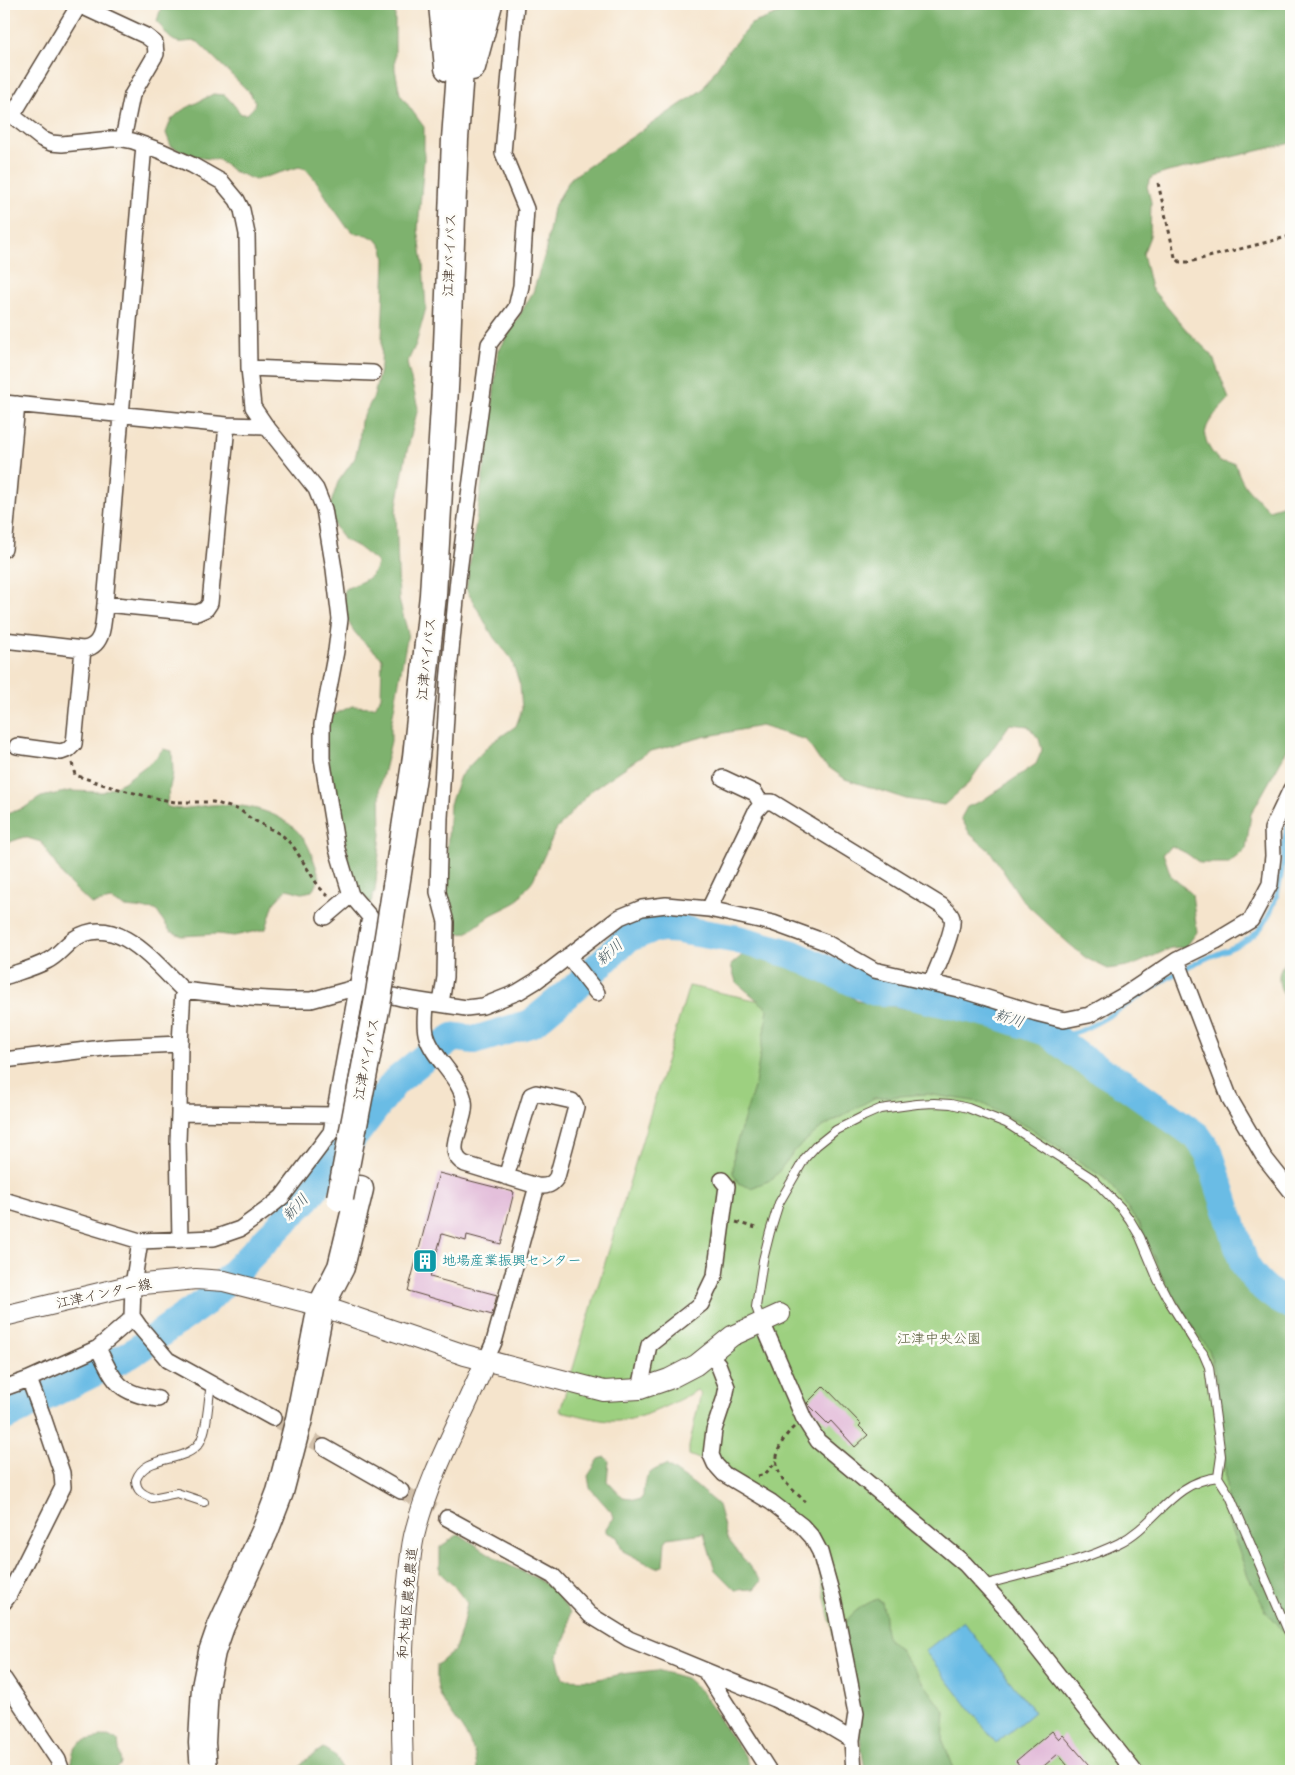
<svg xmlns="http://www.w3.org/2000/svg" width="1295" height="1775" font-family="Kalam,'Klee One',sans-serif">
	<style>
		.green { fill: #9dd080; stroke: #6c7d4f }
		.forest { fill: #7eb26e; stroke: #5c6e46 }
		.water { fill: #6abce5; stroke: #527382 }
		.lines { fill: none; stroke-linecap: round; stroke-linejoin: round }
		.stream { stroke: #6abce5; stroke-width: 5 }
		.river { stroke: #6abce5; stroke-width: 29 }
		.building { fill: #dfb4d6 }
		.street-tunnel { stroke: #d0bfa9; stroke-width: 15; stroke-dasharray: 15 8; stroke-linecap: butt }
		.lane-casing { stroke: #574638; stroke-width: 10 }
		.street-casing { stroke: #574638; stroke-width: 18 }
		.secondary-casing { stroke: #574638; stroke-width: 22 }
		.highway-casing { stroke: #574638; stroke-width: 29 }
		.path { stroke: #574638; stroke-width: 3; stroke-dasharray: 4 4; stroke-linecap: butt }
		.lane { stroke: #fff; stroke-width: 8 }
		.street { stroke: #fff; stroke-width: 15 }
		.secondary { stroke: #fff; stroke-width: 20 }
		.highway { stroke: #fff; stroke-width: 26 }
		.highway-bridge-casing { stroke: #574638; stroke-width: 29; stroke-linecap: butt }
		.highway-bridge { stroke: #fff; stroke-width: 26 }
		.labels { text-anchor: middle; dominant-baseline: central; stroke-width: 5; stroke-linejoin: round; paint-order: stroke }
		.street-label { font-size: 14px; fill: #3b2a1e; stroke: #fdfcf7 }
		.culture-label { font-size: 14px; fill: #0d838f; stroke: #fdfcf7; text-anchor: start }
		.park-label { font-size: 14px; fill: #585c3b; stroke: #fdfcf7 }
		.water-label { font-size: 15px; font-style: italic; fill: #4b5d64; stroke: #fdfcf7 }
	</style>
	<rect width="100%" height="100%" fill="#fdfcf7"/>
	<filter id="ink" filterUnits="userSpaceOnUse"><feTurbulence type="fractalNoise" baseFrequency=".02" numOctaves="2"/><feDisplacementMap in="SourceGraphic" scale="10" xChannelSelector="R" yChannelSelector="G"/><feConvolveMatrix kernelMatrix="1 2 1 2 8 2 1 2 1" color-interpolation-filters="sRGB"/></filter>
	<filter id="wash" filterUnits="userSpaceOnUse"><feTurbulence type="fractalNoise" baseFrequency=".0096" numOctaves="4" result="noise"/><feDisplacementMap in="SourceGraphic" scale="20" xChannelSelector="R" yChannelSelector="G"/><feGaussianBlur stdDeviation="1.12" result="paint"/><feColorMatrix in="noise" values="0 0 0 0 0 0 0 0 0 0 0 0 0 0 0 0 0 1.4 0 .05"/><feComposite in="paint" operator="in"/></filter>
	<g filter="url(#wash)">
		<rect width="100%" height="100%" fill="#f5e4cc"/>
		<path class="green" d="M 689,986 L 774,1004 L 930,1071 L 1100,1163 L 1221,1353 L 1291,1598 L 1291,1771 L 869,1771 L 869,1763 L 847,1698 L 816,1557 L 803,1537 L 786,1520 L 713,1474 L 704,1461 L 689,1455 L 689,1447 L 701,1393 L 697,1390 C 674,1403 637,1423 610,1421 C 594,1420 576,1414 560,1411 Z"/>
		<path class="forest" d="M 162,4 L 395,4 L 395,69 L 400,94 L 424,127 L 424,160 L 418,229 L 423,264 L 426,308 L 416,344 L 407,363 L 418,408 L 406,455 L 396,511 L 399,600 L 408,633 L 391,725 L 391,741 L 380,787 L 381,834 L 375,891 L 371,902 L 368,903 L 362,896 L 349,876 L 347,848 L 334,801 L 324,729 L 333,715 L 352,706 L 375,707 L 381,697 L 382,658 C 356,635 343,628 344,590 C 358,582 375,580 377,562 L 358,547 L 343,539 L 333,523 L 330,506 L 338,482 L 355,458 L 359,442 L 361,421 L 374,396 L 381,365 L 385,259 L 383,248 L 377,240 L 367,235 L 356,234 L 346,226 L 330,203 L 317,182 L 306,169 L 299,167 L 255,180 L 233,171 L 220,160 L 194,157 L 171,146 L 166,133 L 171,120 L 181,111 L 213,94 L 225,95 L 234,105 L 241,114 L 247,114 L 254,107 L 255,101 L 249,92 L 198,42 C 191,40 184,43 178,42 C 168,40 163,28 157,21 Z
			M 805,4 L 1291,4 L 1291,143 L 1168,172 L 1152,177 L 1147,186 L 1151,202 L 1150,236 L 1143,254 L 1151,288 L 1189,333 L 1212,355 L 1229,399 C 1206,424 1194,433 1220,462 L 1235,463 C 1244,491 1250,491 1269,510 L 1291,503 L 1291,743 L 1251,814 L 1246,849 L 1229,863 L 1200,863 L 1186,853 L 1172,846 L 1163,853 L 1171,876 L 1192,894 L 1197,932 L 1186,947 L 1171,948 L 1134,965 L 1108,969 L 1086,958 L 1067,942 L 1023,901 L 990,851 L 970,834 L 961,818 L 967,807 L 983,800 L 1036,764 L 1042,750 L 1039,739 L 1028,726 L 1010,724 L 968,784 L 944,805 L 906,799 L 845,779 L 820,761 L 806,740 L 761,726 L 703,737 L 648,752 L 592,790 L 556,830 L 533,880 L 515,903 L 491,915 L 467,933 L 458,934 L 453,923 L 445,886 L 450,804 L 460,776 L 490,744 L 516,726 L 522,709 L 520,685 L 511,658 L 494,638 L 466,589 L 490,429 L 498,352 L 533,292 L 545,254 L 553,208 L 571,178 L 702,90 L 728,51 L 751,24 Z
			M 163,749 L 172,751 L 173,773 L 166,806 C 180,812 195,806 211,805 C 243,803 283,810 304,839 C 311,849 315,865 320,877 L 312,891 L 302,893 L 287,889 L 274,903 L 266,929 L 234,936 L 217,934 L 182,936 L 170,931 L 156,910 L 125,907 L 111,900 L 91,904 L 65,879 L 41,842 L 24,837 L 4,844 L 4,819 L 9,813 L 24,808 L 41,797 L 70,791 L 103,792 L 124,782 L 155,759 Z
			M 747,951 L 774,954 L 802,965 L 833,982 L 857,1001 L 983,1020 L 1032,1033 L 1185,1135 C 1191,1142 1201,1150 1205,1159 C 1228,1215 1224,1291 1291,1316 L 1291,1635 L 1282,1630 L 1267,1613 L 1248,1576 L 1228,1521 L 1224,1443 L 1216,1378 L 1209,1350 L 1194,1329 L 1161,1274 L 1140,1225 L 1107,1180 L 1028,1127 L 979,1102 L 927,1094 L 874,1098 L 821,1128 L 795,1150 L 773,1179 L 751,1188 L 738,1183 L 733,1173 L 734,1151 L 755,1084 L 768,1009 L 736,982 L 731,965 Z
			M 1291,955 L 1291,1004 C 1276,988 1274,970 1291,955 Z
			M 605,1457 L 609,1461 L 607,1481 L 623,1498 L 640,1500 L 643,1496 C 644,1476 647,1472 666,1465 L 695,1485 L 718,1505 L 727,1538 L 761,1581 L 754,1589 L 735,1590 L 715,1570 L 704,1533 L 668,1538 L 665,1542 L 663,1566 L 656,1568 L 623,1551 L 617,1537 L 606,1532 L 606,1528 L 614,1518 L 613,1514 L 590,1488 L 588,1476 L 599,1459 Z
			M 459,1534 L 502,1562 L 538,1579 L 555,1591 L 570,1613 L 568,1631 L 557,1657 L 563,1679 L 594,1680 L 622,1674 L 657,1670 L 686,1678 L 703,1693 L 722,1724 L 744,1754 L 751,1771 L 477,1771 C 476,1736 451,1720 439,1692 C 436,1684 437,1673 437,1665 L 454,1651 L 461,1632 L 467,1603 L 454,1586 L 440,1573 L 440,1547 Z
			M 877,1599 L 882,1602 C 883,1608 885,1613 885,1619 C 886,1634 884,1637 897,1647 L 945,1712 L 943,1741 L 955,1771 L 865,1771 L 843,1628 C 850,1612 862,1606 877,1599 Z
			M 108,1736 L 118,1741 L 121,1764 L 115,1771 L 70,1771 C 73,1740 79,1741 108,1736 Z
			M 323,1748 L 336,1756 L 342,1771 L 297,1771 L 302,1763 Z"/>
		<path class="water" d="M 963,1621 L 1034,1712 L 996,1743 L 925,1651 Z"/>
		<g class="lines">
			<path class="stream" d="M 1047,1032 C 1060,1035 1067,1036 1080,1031 C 1124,1012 1160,977 1205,959 C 1224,950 1250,944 1263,925 C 1276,906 1281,883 1283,861 C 1284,845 1283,834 1291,820"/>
			<path class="river" d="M 4,1417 L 131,1354 L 205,1302 L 307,1198 L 395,1082 L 429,1054 L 454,1037 L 476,1040 L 532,1023 L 580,983 L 628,938 L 654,928 L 675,929 L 736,939 L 792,954 L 874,991 L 897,992 L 998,1015 L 1047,1032 L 1082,1059 L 1127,1086 L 1197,1136 L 1209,1153 L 1244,1263 C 1254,1281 1272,1297 1291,1305"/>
		</g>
		<g id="blocks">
			<path class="building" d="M 439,1173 L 514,1192 L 501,1244 L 467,1235 L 466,1241 L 442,1234 L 430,1277 L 497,1295 L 492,1315 L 408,1291 Z
				M 824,1386 L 861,1424 L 859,1426 L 868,1435 L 855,1447 L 831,1421 L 828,1424 L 807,1403 Z
				M 1052,1731 L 1059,1739 L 1063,1735 L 1094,1771 L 1072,1771 L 1058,1754 L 1038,1771 L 1024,1771 L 1016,1761 Z"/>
		</g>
	</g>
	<g filter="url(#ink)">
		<use href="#blocks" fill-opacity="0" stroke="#574638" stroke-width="1"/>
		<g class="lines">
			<path class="street-tunnel" d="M 273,1418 L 324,1447
				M 401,1491 L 447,1518"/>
			<defs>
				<path id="lane" d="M 761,1321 L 756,1307 L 763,1260 L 770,1232 L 779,1203 L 805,1158 L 816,1146 L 836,1130 L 864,1116 L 880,1109 L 917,1104 L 934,1103 L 951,1104 L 968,1108 L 1006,1123 L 1092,1178 L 1122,1209 L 1130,1220 L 1140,1237 L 1158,1280 L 1170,1303 L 1195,1343 L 1203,1353 L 1209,1367 L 1221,1456 L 1218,1477 L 1230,1496 L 1288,1631 L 1291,1634
					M 204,1502 L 177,1493 L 152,1498 C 143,1494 136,1491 136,1480 C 145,1453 185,1465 200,1442 C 208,1428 208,1400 211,1384
					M 984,1585 C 1029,1572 1077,1564 1119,1543 C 1156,1525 1171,1482 1218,1477"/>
				<path id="street" d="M 77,4 L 146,36 L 155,43 L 156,54 L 132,95 L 123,139
					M 4,109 L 42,139 L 51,143 L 62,144 L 111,139 L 123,139 L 133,141 L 161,151 L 192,165 L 222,182 L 237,200 L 242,210 L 247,234 L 249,368 L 253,407 L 266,426 L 316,489 L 324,509 L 334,569 L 340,619 L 336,651 L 322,725 L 322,758 L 337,849 L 351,895 L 370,917 L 331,1132 L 282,1197 L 266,1210 L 240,1229 L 214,1238 L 140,1241 L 4,1200
					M 12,116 L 79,5
					M 249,368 L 373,373
					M 4,403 L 227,425 L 266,426
					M 4,549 L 17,404
					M 105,604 L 197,613 L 206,609 L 210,603 L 227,425
					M 4,640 L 83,649 C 105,647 103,621 105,604 L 144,145
					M 17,746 L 61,752 L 69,749 L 74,744 L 83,649
					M 723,778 L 755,793 L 761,804
					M 709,909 L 756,811 L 764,802 L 772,802 L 942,906 C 946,910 951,913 952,918 C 955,929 936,971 931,983
					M 325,917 L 351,895
					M 568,956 L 597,993
					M 1177,960 L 1230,1099 L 1264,1157 L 1291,1191
					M 4,977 C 18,972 34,968 47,961 C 58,956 65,945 74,939 C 116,911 156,964 183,990
					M 426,1002 C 426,1014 423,1026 427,1037 C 433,1058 461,1079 464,1101 C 468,1121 441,1152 465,1164 L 537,1186 C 547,1187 552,1185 557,1177 L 576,1107 L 572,1101 L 536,1093 L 531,1095 L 506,1177
					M 441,1004 L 445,977 L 446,922 L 438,892 L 440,818 L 448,682 L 458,579 L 489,344 L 516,308 L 521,286 L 526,209 L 503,153 L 516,4
					M 180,1044 L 183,990 L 251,998 L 286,1000 L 311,1000 L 358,987 L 401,998 L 426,1002 L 466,1008 L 483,1006 L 518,992 L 536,981 L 620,917 L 642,908 L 666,905 L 709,909 L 773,923 L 825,942 L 874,970 L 958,989 L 1036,1013 L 1064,1020 L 1089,1015 L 1126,994 L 1177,960 L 1216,941 L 1251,920 L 1270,884 L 1273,856 L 1272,829 L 1291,789
					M 4,1060 L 111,1047 L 180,1044 L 179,1113 L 335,1115
					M 179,1113 L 178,1142 L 180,1240
					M 132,1316 L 139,1326 L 168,1360 L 273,1418
					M 762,1322 L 804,1419 L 818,1441 L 965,1564 L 1006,1609 L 1134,1771
					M 98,1348 C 115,1383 118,1393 158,1399
					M 710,1355 L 718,1364 L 727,1387 L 725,1397 L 714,1430 L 711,1455 L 715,1464 L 724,1474 L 771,1502 L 802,1526 L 812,1537 L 820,1552 L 834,1602 L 856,1713 L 852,1740 L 854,1771
					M 486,1360 L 494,1342 L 537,1186
					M 4,1388 L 29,1379 L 98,1348 L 129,1321 L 132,1316 L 133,1285 L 140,1241
					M 640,1389 L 649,1345 L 701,1304 L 715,1275 L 727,1186 L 722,1180
					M 324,1447 L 401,1491
					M 447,1518 L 553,1576 L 590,1615 L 629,1639 L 774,1699 L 815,1718 L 852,1740
					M 4,1602 L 9,1595 L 63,1487 L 62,1473 L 42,1414 L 29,1379
					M 705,1671 L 769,1771
					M 4,1679 L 58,1760 L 62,1771"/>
				<path id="secondary" d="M 4,1316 L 133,1285 L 196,1279 L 224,1281 L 321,1306 L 465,1355 L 604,1391 L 640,1389 L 669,1379 L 696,1365 L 732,1336 L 780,1314
					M 403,1771 C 401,1711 401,1652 407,1592 C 409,1574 410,1554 414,1536 C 429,1474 462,1418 486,1360"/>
				<path id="highway" d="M 442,4 L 448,68
					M 472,67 L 489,4
					M 396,886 L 416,757 L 433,595 L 446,371 L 455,139 L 465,4
					M 204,1771 L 202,1743 L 205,1687 L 212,1652 L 221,1626 L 265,1531 L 280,1492 L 299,1419 L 321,1306 L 341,1267 L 360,1189"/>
			</defs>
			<use href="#lane" class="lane-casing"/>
			<use href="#street" class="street-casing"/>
			<use href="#secondary" class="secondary-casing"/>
			<use href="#highway" class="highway-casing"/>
			<path class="path" d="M 1158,183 L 1175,257 L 1180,262 L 1189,262 L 1291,236
				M 72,763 L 75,775 L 111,787 L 146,796 L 175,802 L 213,802 L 240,810 L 250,818 L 282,835 L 293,846 L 319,887 L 328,896
				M 736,1222 L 759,1229
				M 794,1427 C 780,1440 770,1461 782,1478 C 788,1486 797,1494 805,1501
				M 758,1476 L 765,1474 L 777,1461"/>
			<use href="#lane" class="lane"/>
			<use href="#street" class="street"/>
			<use href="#secondary" class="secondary"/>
			<use href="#highway" class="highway"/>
			<defs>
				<path id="highway-bridge" d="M 340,1198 L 378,999 L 396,886"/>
			</defs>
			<use href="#highway-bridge" class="highway-bridge-casing"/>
			<use href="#highway-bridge" class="highway-bridge"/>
		</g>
	</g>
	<defs>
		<symbol id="building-square" viewBox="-11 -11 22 22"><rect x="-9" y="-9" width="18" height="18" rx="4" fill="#0f9aa8" stroke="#fdfcf7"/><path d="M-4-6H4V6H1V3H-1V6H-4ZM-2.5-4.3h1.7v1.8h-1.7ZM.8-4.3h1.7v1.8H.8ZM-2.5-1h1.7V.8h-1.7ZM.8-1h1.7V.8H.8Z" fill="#fff"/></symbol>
	</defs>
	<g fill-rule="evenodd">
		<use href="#building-square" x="411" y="1247" width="28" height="28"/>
	</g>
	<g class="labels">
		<g class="street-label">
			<text transform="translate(450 255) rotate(-88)">江津バイパス</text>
			<text transform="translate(427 659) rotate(-84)">江津バイパス</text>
			<text transform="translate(367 1059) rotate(-79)">江津バイパス</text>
			<text transform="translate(104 1294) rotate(-12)">江津インター線</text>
			<text transform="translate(408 1603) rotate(-85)">和木地区農免農道</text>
		</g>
		<g class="culture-label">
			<text x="442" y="1261">地場産業振興センター</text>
		</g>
		<g class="park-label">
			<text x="939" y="1339">江津中央公園</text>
		</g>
		<g class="water-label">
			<text transform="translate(610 953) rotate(-42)">新川</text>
			<text transform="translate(1009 1019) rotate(18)">新川</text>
			<text transform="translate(296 1208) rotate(-47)">新川</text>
		</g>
	</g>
	<rect width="1295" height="1775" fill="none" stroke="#fdfcf7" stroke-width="20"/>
</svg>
